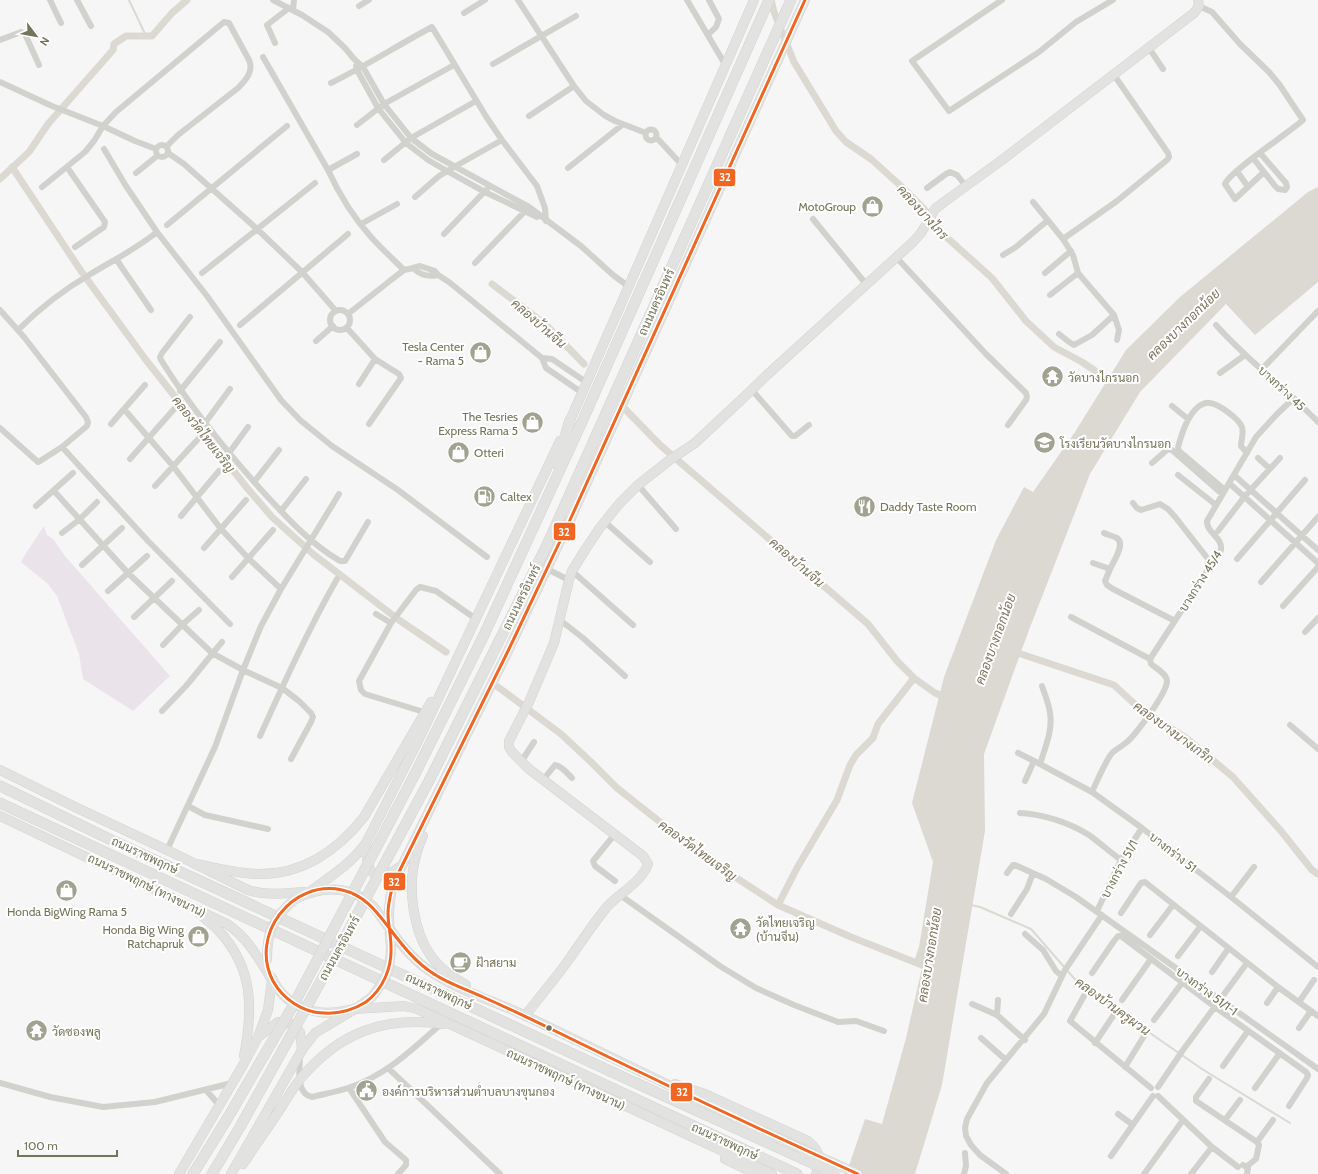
<svg xmlns="http://www.w3.org/2000/svg" width="1318" height="1174" font-family="Cabin,Sarabun,sans-serif">
	<style>
		.green { fill: #eae4ea }
		.water { fill: #dcd9d3 }
		.lines { fill: none; stroke-linecap: round; stroke-linejoin: round }
		.stream { stroke: #dcd9d3; stroke-width: 2 }
		.canal { stroke: #dcd9d3; stroke-width: 7 }
		.secondary-casing { stroke: #d4d4d2; stroke-width: 10 }
		.primary-casing { stroke: #d3d3d2; stroke-width: 11 }
		.street { stroke: #d1d1ce; stroke-width: 6 }
		.secondary { stroke: #e2e2e1; stroke-width: 9 }
		.primary { stroke: #e2e2e1; stroke-width: 10 }
		.secondary-bridge-casing { stroke: #d4d4d2; stroke-width: 10; stroke-linecap: butt }
		.primary-bridge-casing { stroke: #d3d3d2; stroke-width: 11; stroke-linecap: butt }
		.secondary-bridge { stroke: #e2e2e1; stroke-width: 9 }
		.primary-bridge { stroke: #e2e2e1; stroke-width: 10 }
		.bus-1-casing { stroke: #fff; stroke-width: 6 }
		.bus-1 { stroke: #f26522; stroke-width: 3 }
		.bus-dot { fill: #757459; stroke: #fff; stroke-width: 1.5 }
		.labels { text-anchor: middle; dominant-baseline: central; stroke-width: 4; stroke-linejoin: round; paint-order: stroke }
		.poi-label { font-size: 12px; fill: #757459; stroke: #fff; text-anchor: start }
		.street-label { font-size: 12px; fill: #757459; stroke: #fff }
		.water-label { font-size: 13px; font-style: italic; fill: #7c745c; stroke: #fff }
		.line-badge { stroke: #fff; stroke-width: 1.5 }
		.badge-label { font-size: 11px; text-anchor: middle; font-weight: bold; fill: #fff }
	</style>
	<rect width="100%" height="100%" fill="#f6f6f7"/>
	<path class="green" d="M 44,526 L 47,535 L 53,539 L 65,556 L 170,676 L 133,711 L 83,679 L 79,654 L 57,596 L 48,584 L 21,562 L 26,553 Z"/>
	<path class="water" d="M 1318,187 L 1318,282 L 1255,335 L 1226,304 L 1140,392 L 1090,474 L 1029,630 L 984,754 L 985,831 L 942,1085 L 915,1174 L 846,1174 L 865,1119 L 882,1124 L 906,1038 L 922,968 L 913,964 L 919,947 L 933,862 L 912,803 L 944,677 L 996,540 L 1024,487 L 1033,492 L 1075,432 L 1126,350 L 1180,297 L 1308,192 Z"/>
	<g class="lines">
		<path class="stream" d="M 129,0 L 146,36
			M 971,905 L 980,907 L 1031,929 L 1079,984 L 1202,1069 L 1290,1123"/>
		<path class="canal" d="M 771,0 L 774,12 L 794,62 L 836,131 L 846,142 L 871,159 L 902,187 L 925,210 L 944,235 L 992,278 L 1026,321 L 1054,347 L 1082,362 L 1116,385
			M 12,167 L 81,271 L 146,360 L 247,488 L 272,517 L 313,554 L 399,620 L 446,652
			M 0,179 L 29,152 L 48,124 L 113,50 L 114,44 L 126,36 L 152,36 L 172,13 L 187,0
			M 492,284 L 546,325 L 584,364
			M 626,410 L 660,445 L 868,624 L 897,661 L 914,678 L 935,693 L 947,698
			M 1012,651 L 1114,685 L 1140,709 L 1186,738 L 1233,777 L 1281,831 L 1312,870 L 1318,874
			M 498,687 L 561,734 L 591,762 L 617,788 L 660,822 L 729,873 L 778,905 L 851,937 L 922,965
			M 778,905 L 797,868 L 837,800 L 850,765 L 856,755 L 873,738 L 878,724 L 914,678"/>
		<defs>
			<path id="secondary" d="M 568,425 L 754,0
				M 0,770 L 75,807 L 167,850 L 248,890 C 266,896 285,893 304,892
				M 0,816 L 227,924 C 248,938 259,959 272,980
				M 423,836 C 420,843 417,850 416,856 C 407,886 413,931 431,956 C 440,969 453,977 466,985
				M 366,843 C 366,871 373,887 401,866
				M 196,864 C 217,868 239,874 260,874 C 303,874 338,850 364,817 L 431,702
				M 309,892 C 330,877 351,864 366,843 L 418,741 L 560,441
				M 295,899 C 320,887 347,884 371,904 C 378,911 383,920 389,928 C 401,945 416,963 433,973 C 460,991 496,1002 526,1016 C 610,1056 693,1097 776,1137
				M 200,914 C 206,920 213,925 218,930 C 254,968 253,1009 244,1056
				M 391,948 C 389,924 387,908 393,884 L 508,651 L 570,520 L 805,0
				M 272,978 C 284,1006 315,1017 344,1011 C 348,1010 353,1010 356,1008 C 361,1005 366,1001 371,998
				M 525,1016 C 540,996 556,978 570,958 C 582,941 593,924 606,908 C 618,894 642,882 648,864 L 643,856 L 529,769 L 512,752 L 509,747 L 509,741 L 529,702 L 554,643 L 569,580 L 572,571 L 585,550 L 599,529 L 619,504 L 638,485 L 671,459 L 695,443 L 740,401 L 767,375 L 913,242 L 921,233 L 935,209 L 944,202 L 1002,160 L 1194,13 L 1199,6 L 1198,0
				M 258,1037 L 278,1022 L 292,1024 L 300,1032 L 302,1050
				M 675,1084 L 705,1094 L 808,1141 C 821,1152 821,1158 816,1174
				M 725,1159 L 756,1174
				M 243,1164 C 255,1146 267,1129 279,1111 C 286,1100 293,1088 301,1078 C 340,1032 384,1016 444,1024
				M 179,1174 L 243,1065 L 258,1037 L 268,1010 L 272,980
				M 231,1174 L 302,1050 L 315,1033 L 355,1009 L 404,1006 L 417,1009 L 454,1026 L 772,1174"/>
			<path id="primary" d="M 557,464 L 570,420
				M 570,520 L 578,487
				M 415,774 L 483,637 L 581,424 L 769,0
				M 430,779 L 547,545 L 791,0
				M 0,786 L 103,836 L 638,1084 L 801,1158
				M 0,803 L 375,978 L 797,1174
				M 193,1174 L 227,1119
				M 212,1174 L 240,1127"/>
		</defs>
		<use href="#secondary" class="secondary-casing"/>
		<use href="#primary" class="primary-casing"/>
		<path class="street" d="M 50,0 L 61,23
			M 77,0 L 91,26
			M 273,0 L 302,15 L 328,32 L 345,48 L 354,59 L 363,67 L 384,104 L 411,138 L 432,154 L 529,207 L 581,246 L 613,275 L 628,286
			M 518,0 L 574,86 L 586,101 L 604,115 L 615,121 L 646,133
			M 687,0 L 726,66
			M 1002,0 L 912,61 L 949,111 L 1039,52 L 1076,22 L 1113,0
			M 359,6 L 369,0
			M 1199,6 L 1212,12 L 1240,44 L 1269,72 L 1279,84 L 1303,120 C 1290,132 1229,172 1225,184 L 1235,199 L 1248,187
			M 293,10 L 294,0
			M 464,13 L 485,0
			M 708,35 L 716,27 L 719,19 L 709,0
			M 0,40 L 21,32 L 25,34 L 39,65
			M 275,43 L 267,25 L 289,8
			M 1149,48 L 1163,69
			M 263,57 L 328,170 C 339,194 354,218 371,237 C 382,249 393,259 404,270
			M 493,64 L 576,16
			M 356,66 L 357,70 L 378,108 L 406,143 L 428,160 L 447,171 L 485,192 L 537,217
			M 0,82 L 52,106 L 103,126 L 135,141 L 156,149
			M 331,83 C 366,66 398,45 432,27 L 487,118 L 502,140 L 537,186 L 545,208 L 546,221
			M 529,116 L 574,86
			M 357,125 L 384,104 L 454,65
			M645.5 135a5.5 5.5 0 1 1 11 0a5.5 5.5 0 1 1-11 0Z
			M 656,137 L 682,165
			M156 151a6 6 0 1 1 12 0a6 6 0 1 1-12 0Z
			M 104,149 L 126,186 L 157,232 L 207,296 L 281,400 L 300,420 L 332,446 L 398,490 L 487,557
			M 168,153 L 184,164 L 257,229 L 302,272 L 336,311
			M 1253,158 L 1275,186 L 1278,189 L 1285,190 L 1287,187 L 1286,183 L 1260,153
			M 384,160 L 411,138 L 476,101
			M 67,167 L 105,222 L 104,227 L 75,247
			M 568,168 L 622,125
			M 328,170 L 357,154
			M 1237,171 L 1248,187 L 1264,172
			M 136,173 L 157,156
			M 42,187 L 85,152 L 94,141 L 103,126 L 116,112 L 224,22 L 229,23 L 249,60 C 254,71 246,80 238,88 L 178,135 L 166,147
			M 927,188 L 946,174 L 950,172 L 957,175 L 965,185
			M 415,197 L 439,176 L 454,167 L 502,140
			M 1033,202 L 1063,239
			M 813,219 L 866,284
			M 361,224 L 397,204
			M 167,225 L 287,126
			M 444,234 L 487,189
			M 1003,255 L 1016,247 L 1047,221
			M 896,257 L 986,354 L 1026,393 L 1027,397 L 1026,400 L 1008,425
			M 116,259 L 151,310
			M 475,263 L 527,209
			M 413,268 C 420,275 429,277 438,275
			M 202,273 L 315,183
			M 1045,273 L 1071,251
			M 1050,295 L 1078,273
			M 0,310 L 24,337 L 86,417 L 88,422 L 87,426 L 62,447 L 40,461 L 38,462 L 0,428
			M330 320a10 10 0 1 1 20 0a10 10 0 1 1-20 0Z
			M 348,314 L 391,280 L 404,270 L 409,269 L 413,268 L 420,266 L 435,271 L 438,275 L 449,282 L 542,358 L 546,368 L 581,392
			M 1114,315 L 1119,330 L 1117,340
			M 190,317 L 162,353 L 160,357 L 161,360 C 191,408 227,452 265,494 C 288,519 311,544 340,561 L 345,561 L 368,522
			M 240,325 L 348,234
			M 1216,325 C 1247,360 1285,388 1318,422
			M 347,328 L 375,359 L 399,374 L 401,378 L 369,424
			M 18,330 C 39,309 63,290 89,275 C 112,261 136,249 157,232
			M 1059,334 L 1069,342 L 1074,345 L 1092,335 L 1114,315 L 1078,273 L 1073,255 L 1063,239 L 1117,201 L 1167,160 L 1169,157 L 1168,153 L 1114,75
			M 316,341 L 333,326
			M 542,358 L 552,359 L 586,382
			M 1262,369 L 1318,311
			M 1220,373 L 1245,355
			M 359,384 L 375,359
			M 752,390 L 792,436 L 795,436 L 809,425
			M 180,391 L 220,342
			M 1172,406 L 1188,419
			M 124,409 L 173,466 L 221,529 L 249,559 L 281,589
			M 205,423 L 230,389
			M 111,424 L 145,385
			M 62,447 L 148,541 L 230,624
			M 229,453 L 248,427
			M 1258,458 L 1270,469
			M 130,459 L 175,408
			M 1152,463 L 1168,449 L 1172,450 L 1222,494
			M 1178,475 L 1216,505
			M 1234,475 L 1318,550
			M 254,482 L 279,450
			M 1229,483 L 1318,563
			M 638,485 L 676,529
			M 155,486 L 199,438
			M 1225,490 L 1179,451 L 1178,447 C 1182,433 1187,416 1199,406 C 1202,404 1207,402 1210,403 C 1219,404 1239,419 1242,427 C 1244,434 1241,440 1241,446 L 1247,453
			M 54,491 L 128,573 L 212,653 L 243,670 L 282,688 L 299,701 L 311,713 L 313,717 L 311,722 L 291,759
			M 1133,503 L 1137,508 L 1141,510 L 1160,504 L 1168,509 L 1176,518 L 1212,564
			M 36,506 L 73,473
			M 281,511 L 306,479
			M 181,516 L 219,471
			M 605,522 L 650,562
			M 1218,531 L 1245,496 L 1280,458
			M 62,533 L 80,519 L 97,502
			M 1104,533 C 1108,535 1113,536 1117,538 C 1126,544 1113,562 1110,569
			M 204,548 L 246,500
			M 1237,559 L 1305,480
			M 1093,563 L 1110,569 L 1105,581 L 1107,585 L 1113,589 L 1175,621
			M 82,565 L 122,528
			M 547,569 L 569,580
			M 572,571 L 633,625
			M 232,577 L 273,530
			M 1261,582 L 1318,517
			M 108,591 L 147,556
			M 1283,606 L 1318,567
			M 376,614 L 391,623 L 359,681 L 361,690 L 365,694 L 424,712
			M 134,617 L 172,581
			M 1071,617 L 1150,659
			M 560,620 L 583,638 L 625,676
			M 391,623 L 416,590 L 420,587 L 436,591 L 476,619
			M 1305,632 L 1318,618
			M 163,645 L 183,624 L 199,610
			M 162,711 L 186,686 L 222,642
			M 1290,725 L 1318,749
			M 260,736 C 284,683 308,630 337,579
			M 1018,753 L 1040,764 L 1092,792 L 1142,828 L 1231,897 L 1318,967
			M 521,762 L 534,742
			M 1040,764 C 1045,748 1053,730 1050,713 C 1049,704 1045,695 1042,686
			M 543,780 L 555,765 C 562,766 567,773 572,778
			M 1025,781 L 1034,761
			M 1092,792 C 1097,781 1105,762 1112,753 C 1116,749 1122,746 1127,742 C 1136,734 1167,693 1167,681 C 1167,674 1156,668 1151,664 L 1150,659 L 1221,550 C 1223,537 1206,533 1207,521 L 1256,437 L 1277,414 L 1294,398
			M 188,806 L 205,815 L 268,829
			M 1020,813 C 1043,814 1070,823 1089,835 C 1100,843 1110,852 1121,860
			M 167,850 L 215,747 L 243,670 L 261,626 L 281,589 L 339,494
			M 1007,873 L 1013,865 L 1015,865 L 1046,879 L 1076,897 L 1318,1069
			M 615,881 L 595,866 L 593,861 L 615,834
			M 620,895 L 720,966 L 756,988 L 794,1005 L 838,1022 L 856,1021 L 884,1031
			M 1231,897 L 1254,867
			M 1097,911 L 1121,860 L 1142,828
			M 1121,913 L 1141,883 L 1145,882 L 1278,987 L 1318,1016
			M 1011,914 L 1027,889 L 1033,873
			M 1025,934 L 1043,950 L 1056,971 L 1062,976
			M 1150,935 L 1173,905
			M 1178,956 L 1200,927
			M 1212,972 L 1228,949
			M 1092,973 L 1114,941 L 1118,936 L 1121,936 L 1215,1007 L 1306,1072 L 1308,1075 L 1307,1078 L 1289,1106
			M 1084,996 L 1070,1021 L 1151,1088
			M 1122,1000 L 1151,959
			M 1299,1002 L 1314,980
			M 1267,1003 L 1278,987
			M 972,1004 L 997,1015 L 1025,1040
			M 997,1015 L 998,1000
			M 1154,1020 L 1182,983
			M 1299,1028 L 1311,1011
			M 981,1038 L 1006,1060
			M 1095,1043 L 1113,1016
			M 300,1055 C 300,1068 295,1094 312,1097 C 324,1094 336,1092 348,1088 C 385,1076 413,1049 441,1024
			M 1223,1066 L 1248,1031
			M 1125,1067 L 1144,1036
			M 388,1068 L 500,1174
			M 1209,1079 L 1196,1097 L 1196,1101 L 1257,1142 L 1259,1145 L 1256,1159 L 1246,1167
			M 0,1083 L 50,1097 L 103,1107 L 155,1102 L 232,1083
			M 1158,1087 L 1183,1050 L 1247,963
			M 349,1088 L 385,1142 L 406,1160 L 406,1165 L 398,1174
			M 1255,1088 L 1280,1053
			M 206,1090 L 219,1105
			M 1158,1096 L 1212,1147 L 1238,1167
			M 1118,1114 L 1133,1125
			M 1225,1120 L 1240,1100
			M 1257,1142 L 1273,1120
			M 1111,1156 L 1153,1096
			M 1243,1165 L 1248,1168 L 1247,1174
			M 964,1174 L 966,1166 L 965,1153
			M 1006,1174 L 980,1155 L 971,1145 L 966,1136 L 965,1128 L 967,1119 L 987,1083 L 1044,1014 L 1065,970 L 1102,915
			M 1144,1174 L 1183,1120
			M 1191,1174 L 1212,1147"/>
		<use href="#secondary" class="secondary"/>
		<use href="#primary" class="primary"/>
		<defs>
			<path id="secondary-bridge" d="M 267,961 C 267,931 272,919 295,899
				M 371,998 C 386,979 390,972 391,948
				M 776,1137 L 858,1174"/>
			<path id="primary-bridge" d="M 227,1119 L 294,1004 L 415,774
				M 240,1127 L 337,952 L 430,779
				M 801,1158 L 835,1174"/>
		</defs>
		<use href="#secondary-bridge" class="secondary-bridge-casing"/>
		<use href="#primary-bridge" class="primary-bridge-casing"/>
		<use href="#secondary-bridge" class="secondary-bridge"/>
		<use href="#primary-bridge" class="primary-bridge"/>
		<defs>
			<path id="bus-1" d="M 805,0 L 570,520 L 508,651 L 393,884 C 391,893 388,903 388,913 C 388,924 391,935 391,947 C 392,968 383,989 366,1002 C 353,1010 339,1014 324,1013 C 303,1013 283,999 273,981 C 249,935 292,879 342,890 C 365,895 377,912 390,929 C 402,945 416,963 434,974 C 449,984 466,989 483,997 C 505,1007 527,1017 549,1028 C 651,1078 754,1127 858,1174"/>
		</defs>
		<use href="#bus-1" class="bus-1-casing"/>
		<use href="#bus-1" class="bus-1"/>
	</g>
	<defs>
		<symbol id="shop-disc" viewBox="-11 -11 22 22"><circle r="9.5" fill="#a2a290" stroke="#fff"/><path d="M-5-2.5h2.3a2.7 3.5 0 0 1 5.4 0H5L5.5 6h-11ZM-1.5-2.5h3a1.5 2.3 0 0 0-3 0Z" fill="#fff"/></symbol>
		<symbol id="temple-disc" viewBox="-11 -11 22 22"><circle r="9.5" fill="#a2a290" stroke="#fff"/><path d="M0-6L5-2H3V0L6.5 2.5H4V6H1.5V3h-3V6H-4V2.5H-6.5L-3 0V-2H-5Z" fill="#fff"/></symbol>
		<symbol id="school-disc" viewBox="-11 -11 22 22"><circle r="9.5" fill="#a2a290" stroke="#fff"/><path d="M0-5L7-2L0 1L-7-2ZM-4 1L0 2.5L4 1V4Q0 6-4 4Z" fill="#fff"/></symbol>
		<symbol id="fuel-disc" viewBox="-11 -11 22 22"><circle r="9.5" fill="#a2a290" stroke="#fff"/><path d="M-5.5-6h7V0h2V4h1.3V-2.5L3-4.5l.8-.8L6-3V5H2.5V1h-1V6h-7ZM-4.2-4.7v3.2H.2V-4.7Z" fill="#fff"/></symbol>
		<symbol id="restaurant-disc" viewBox="-11 -11 22 22"><circle r="9.5" fill="#a2a290" stroke="#fff"/><path d="M-5-6h1v4h1v-4h1v4h1v-4h1v5L-1.5 .5V6h-2V.5L-5-1ZM5-6V6H3V1.5H1.5Q1.5-4 5-6Z" fill="#fff"/></symbol>
		<symbol id="cafe-disc" viewBox="-11 -11 22 22"><circle r="9.5" fill="#a2a290" stroke="#fff"/><path d="M-5.5-4.5H6V0H3Q3 3.5 0 3.5H-2.5Q-5.5 3.5-5.5 0ZM3-3.2v2h1.7v-2ZM-6 4.5H4V6H-6Z" fill="#fff"/></symbol>
		<symbol id="civic-disc" viewBox="-11 -11 22 22"><circle r="9.5" fill="#a2a290" stroke="#fff"/><path d="M-.6-6.5H3V-4.5H.6V-3L4-1V1h2V6H-6V1h2V-1L-.6-3ZM-1.2 2.5V6h2.4V2.5Z" fill="#fff"/></symbol>
	</defs>
	<g fill-rule="evenodd">
		<use href="#shop-disc" x="860" y="194" width="25" height="25"/>
		<use href="#shop-disc" x="468" y="340" width="25" height="25"/>
		<use href="#temple-disc" x="1040" y="364" width="25" height="25"/>
		<use href="#shop-disc" x="520" y="410" width="25" height="25"/>
		<use href="#school-disc" x="1032" y="430" width="25" height="25"/>
		<use href="#shop-disc" x="446" y="440" width="25" height="25"/>
		<use href="#fuel-disc" x="472" y="484" width="25" height="25"/>
		<use href="#restaurant-disc" x="852" y="494" width="25" height="25"/>
		<use href="#shop-disc" x="54" y="878" width="25" height="25"/>
		<use href="#temple-disc" x="728" y="916" width="25" height="25"/>
		<use href="#shop-disc" x="186" y="924" width="25" height="25"/>
		<use href="#cafe-disc" x="448" y="950" width="25" height="25"/>
		<use href="#temple-disc" x="24" y="1018" width="25" height="25"/>
		<use href="#civic-disc" x="354" y="1078" width="25" height="25"/>
	</g>
	<circle class="bus-dot" cx="549" cy="1028" r="3.5"/>
	<g class="labels">
		<g class="poi-label">
			<text x="856" y="206" text-anchor="end">MotoGroup</text>
			<text x="464" y="346" text-anchor="end">Tesla Center<tspan x="464" dy="14">- Rama 5</tspan></text>
			<text x="1068" y="377">วัดบางไกรนอก</text>
			<text x="518" y="416" text-anchor="end">The Tesries<tspan x="518" dy="14">Express Rama 5</tspan></text>
			<text x="1060" y="443">โรงเรียนวัดบางไกรนอก</text>
			<text x="474" y="452">Otteri</text>
			<text x="500" y="496">Caltex</text>
			<text x="880" y="506">Daddy Taste Room</text>
			<text x="67" y="911" text-anchor="middle">Honda BigWing Rama 5</text>
			<text x="756" y="922">วัดไทยเจริญ<tspan x="756" dy="14">(บ้านจีน)</tspan></text>
			<text x="184" y="929" text-anchor="end">Honda Big Wing<tspan x="184" dy="14">Ratchapruk</tspan></text>
			<text x="476" y="962">ฝ้าสยาม</text>
			<text x="52" y="1031">วัดซองพลู</text>
			<text x="382" y="1091">องค์การบริหารส่วนตำบลบางขุนกอง</text>
		</g>
		<g class="street-label">
			<text transform="translate(656 302) rotate(-66)">ถนนนครอินทร์</text>
			<text transform="translate(1282 388) rotate(43)">บางกร่าง 45</text>
			<text transform="translate(1200 581) rotate(-58)">บางกร่าง 45/4</text>
			<text transform="translate(521 597) rotate(-64)">ถนนนครอินทร์</text>
			<text transform="translate(1173 852) rotate(38)">บางกร่าง 51</text>
			<text transform="translate(145 855) rotate(25)">ถนนราชพฤกษ์</text>
			<text transform="translate(1119 869) rotate(-62)">บางกร่าง 51/1</text>
			<text transform="translate(147 885) rotate(26)">ถนนราชพฤกษ์ (ทางขนาน)</text>
			<text transform="translate(339 948) rotate(-61)">ถนนนครอินทร์</text>
			<text transform="translate(439 991) rotate(25)">ถนนราชพฤกษ์</text>
			<text transform="translate(1207 991) rotate(36)">บางกร่าง 51/1-1</text>
			<text transform="translate(566 1079) rotate(25)">ถนนราชพฤกษ์ (ทางขนาน)</text>
			<text transform="translate(725 1141) rotate(25)">ถนนราชพฤกษ์</text>
		</g>
		<g class="water-label">
			<text transform="translate(923 212) rotate(48)">คลองบางไกร</text>
			<text transform="translate(539 323) rotate(41)">คลองบ้านจีน</text>
			<text transform="translate(1183 324) rotate(-44)">คลองบางกอกน้อย</text>
			<text transform="translate(204 434) rotate(52)">คลองวัดไทยเจริญ</text>
			<text transform="translate(797 562) rotate(41)">คลองบ้านจีน</text>
			<text transform="translate(995 639) rotate(-70)">คลองบางกอกน้อย</text>
			<text transform="translate(1174 732) rotate(36)">คลองบางนางเกริก</text>
			<text transform="translate(698 850) rotate(36)">คลองวัดไทยเจริญ</text>
			<text transform="translate(929 955) rotate(-81)">คลองบางกอกน้อย</text>
			<text transform="translate(1113 1006) rotate(36)">คลองบ้านครูผวน</text>
		</g>
	</g>
	<g class="line-badge">
		<rect x="713" y="168" width="23" height="19" rx="4" fill="#f26522"/>
		<rect x="553" y="522" width="23" height="19" rx="4" fill="#f26522"/>
		<rect x="383" y="872" width="23" height="19" rx="4" fill="#f26522"/>
		<rect x="670" y="1082" width="23" height="20" rx="4" fill="#f26522"/>
	</g>
	<g class="badge-label">
		<text x="725" y="181">32</text>
		<text x="564" y="536">32</text>
		<text x="394" y="886">32</text>
		<text x="682" y="1096">32</text>
	</g>
	<g transform="translate(36 36) rotate(122)" stroke="#ffffff" stroke-width="3" paint-order="stroke">
	<path d="M0-3L7 15L0 10L-7 15Z" fill="#757459"/>
	<text y="-6" font-size="11" font-weight="bold" text-anchor="middle" fill="#757459">N</text>
	</g>
	<path d="M18 1150v6h99v-6" fill="none" stroke="#757459" stroke-width="2"/>
	<text x="24" y="1150" font-size="12" fill="#757459" stroke="#ffffff" stroke-width="3" paint-order="stroke">100 m</text>
</svg>
